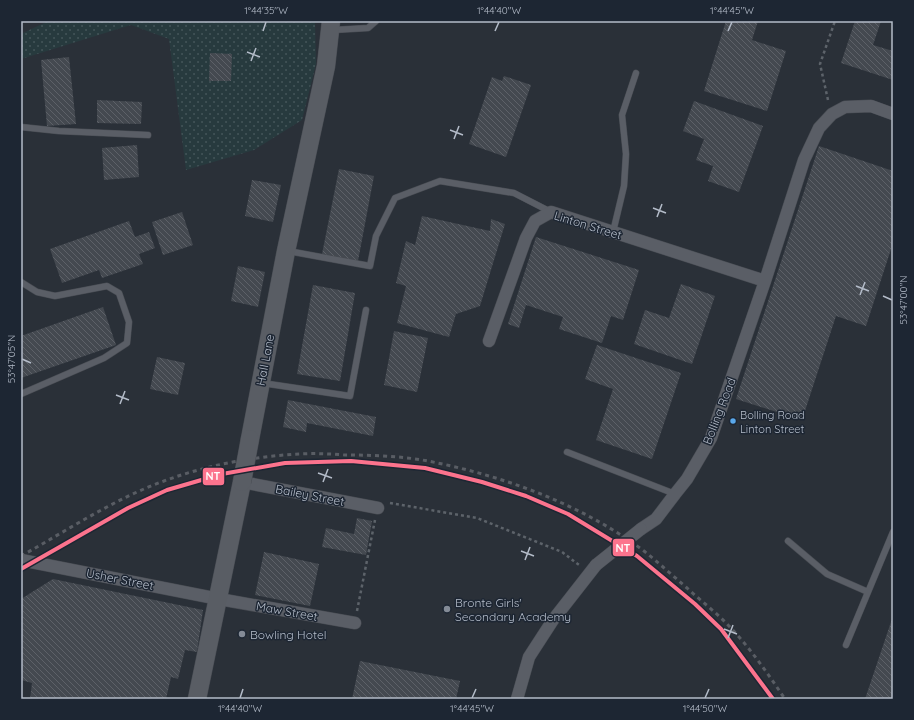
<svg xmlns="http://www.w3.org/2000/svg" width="914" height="720" font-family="Quicksand,sans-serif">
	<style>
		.grass { fill: url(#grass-dots) }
		.building { fill: url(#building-back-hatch) }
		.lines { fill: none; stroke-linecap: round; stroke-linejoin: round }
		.lane-casing { stroke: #484c53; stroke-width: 7 }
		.street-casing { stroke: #484c53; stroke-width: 13 }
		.secondary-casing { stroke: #484c53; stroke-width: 19 }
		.path { stroke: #5d636a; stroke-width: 2.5; stroke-dasharray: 3 3; stroke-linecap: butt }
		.lane { stroke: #5a5e66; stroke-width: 6 }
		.street { stroke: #5a5e66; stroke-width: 12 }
		.secondary { stroke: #595d64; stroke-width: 18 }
		.rail { stroke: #595d64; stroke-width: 3; stroke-dasharray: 4 4; stroke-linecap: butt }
		.street-bridge-casing { stroke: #484c53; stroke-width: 13; stroke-linecap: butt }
		.secondary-bridge-casing { stroke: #484c53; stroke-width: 19; stroke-linecap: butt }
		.street-bridge { stroke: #5a5e66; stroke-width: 12 }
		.secondary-bridge { stroke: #595d64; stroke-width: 18 }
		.rail-1-casing { stroke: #1d2633; stroke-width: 7 }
		.rail-1 { stroke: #fc738d; stroke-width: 4 }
		.ticks { fill: none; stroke: #b4bcc9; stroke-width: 1.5 }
		.bus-dot { fill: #5aa8eb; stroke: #1d2633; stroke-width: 1.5 }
		.poi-dot { fill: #848b96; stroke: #1d2633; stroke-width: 1.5 }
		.labels { text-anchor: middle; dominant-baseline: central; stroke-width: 3; stroke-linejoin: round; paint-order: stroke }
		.bus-label { font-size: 11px; fill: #b4bcc9; stroke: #1d2633; text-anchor: start }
		.street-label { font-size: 12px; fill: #b4bcc9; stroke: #1d2633 }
		.poi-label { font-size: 12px; fill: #b4bcc9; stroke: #1d2633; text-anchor: start }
		.line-badge { stroke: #1d2633; stroke-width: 1.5 }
		.badge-label { font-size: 11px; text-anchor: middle; font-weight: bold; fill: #fff }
		.neatline { fill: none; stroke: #b4bcc9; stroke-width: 1.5 }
		.ticks-label { font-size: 10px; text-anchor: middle; fill: #b4bcc9 }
	</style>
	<defs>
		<pattern id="grass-dots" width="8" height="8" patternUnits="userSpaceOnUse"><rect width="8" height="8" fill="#273a3e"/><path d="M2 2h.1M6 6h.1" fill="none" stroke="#445559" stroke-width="1.8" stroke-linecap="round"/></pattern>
		<pattern id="building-back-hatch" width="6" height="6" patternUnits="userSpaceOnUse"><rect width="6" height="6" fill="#444950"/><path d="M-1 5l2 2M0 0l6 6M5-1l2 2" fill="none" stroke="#5d6168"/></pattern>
	</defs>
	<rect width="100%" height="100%" fill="#2a3038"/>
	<path class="grass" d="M 53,21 L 315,21 L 316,64 L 302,120 L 254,150 L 186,170 L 169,39 L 131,25 L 21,59 L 21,34 L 46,22 Z"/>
	<path class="building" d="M 726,21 L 758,21 L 752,40 L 786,51 L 767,111 L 704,91 Z
		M 855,21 L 881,21 L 873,45 L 893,51 L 893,80 L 841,63 Z
		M 210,53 L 232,54 L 231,81 L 209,81 Z
		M 69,57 L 76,124 L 47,126 L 41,60 Z
		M 504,76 L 531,85 L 506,157 L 469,144 L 492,77 L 502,81 Z
		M 97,100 L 142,102 L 141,124 L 97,123 Z
		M 694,101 L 763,126 L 739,192 L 708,181 L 713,166 L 696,160 L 704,139 L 683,131 Z
		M 137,145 L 139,177 L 104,180 L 102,148 Z
		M 819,146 L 893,171 L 893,243 L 866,326 L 836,316 L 802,420 L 736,399 Z
		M 339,169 L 374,176 L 358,261 L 322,254 Z
		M 252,180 L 281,185 L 273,222 L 245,216 Z
		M 182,212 L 193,245 L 163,255 L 152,222 Z
		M 422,216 L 490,231 L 491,219 L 505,224 L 480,306 L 456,314 L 449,337 L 397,323 L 406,286 L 396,283 L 406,241 L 415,245 Z
		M 129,221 L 135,237 L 149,232 L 155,248 L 139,254 L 143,264 L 102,278 L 99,270 L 62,283 L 50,249 Z
		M 536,237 L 639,270 L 623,320 L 611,316 L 602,343 L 559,329 L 563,317 L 526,305 L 519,328 L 508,324 Z
		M 238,266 L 265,272 L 258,307 L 231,301 Z
		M 681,284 L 715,296 L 692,364 L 634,344 L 645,310 L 669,318 Z
		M 313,285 L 355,293 L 340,381 L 297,374 Z
		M 103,307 L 116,345 L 21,378 L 21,336 Z
		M 394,331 L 428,338 L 417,392 L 384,385 Z
		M 597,345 L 681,373 L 652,459 L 596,440 L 613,389 L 585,379 Z
		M 157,357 L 185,363 L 178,395 L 150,389 Z
		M 288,400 L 376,417 L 373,436 L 307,423 L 306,432 L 283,427 Z
		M 357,518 L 372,521 L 366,555 L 322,547 L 326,528 L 354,534 Z
		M 264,552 L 319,564 L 310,606 L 255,595 Z
		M 53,579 L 203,610 L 197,652 L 185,650 L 178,679 L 171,677 L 166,699 L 30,699 L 32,683 L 21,680 L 21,599 Z
		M 893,616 L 893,699 L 865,699 Z
		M 360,661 L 460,681 L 456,699 L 352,699 Z"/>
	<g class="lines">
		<defs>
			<path id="lane" d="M 333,30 L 368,28 L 376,21
				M 21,127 L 59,131 L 148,135
				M 613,232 L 624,186 L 626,154 L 622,115 L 636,73
				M 288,251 L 370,266 L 376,236 L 395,198 L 440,181 L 514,193 L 551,212
				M 21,282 L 37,292 L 55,296 L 107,286 L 119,293 L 129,322 L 127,343 L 104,358 L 21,394
				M 262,383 L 350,396 L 366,310
				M 567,452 L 675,494
				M 788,541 L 827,574 L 868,592
				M 846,645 L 893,532"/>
			<path id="street" d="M 489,341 L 526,238 L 535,221 L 551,212 L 765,281
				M 242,482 L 378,508
				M 641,529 L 656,519 L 675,494 L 687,479 L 711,438 L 765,281 L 804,160 L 819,128 L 832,114 L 845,107 L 871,106 L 893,114
				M 21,560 L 219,599 L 355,623
				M 517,699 L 529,657 L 553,620 L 596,565"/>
			<path id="secondary" d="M 250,439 L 286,251 L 326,66 L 331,21
				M 197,699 L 242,482"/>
		</defs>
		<use href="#lane" class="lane-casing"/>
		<use href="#street" class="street-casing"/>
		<use href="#secondary" class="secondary-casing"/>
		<path class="path" d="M 828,100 L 820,64 L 835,21
			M 390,503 L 477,518 L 562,552 L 579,565
			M 357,611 L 375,520"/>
		<use href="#lane" class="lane"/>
		<use href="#street" class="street"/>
		<use href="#secondary" class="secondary"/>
		<path class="rail" d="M 21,556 C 68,530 114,499 164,481 C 207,465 255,456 301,454 C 316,453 330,454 345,455 C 372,455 401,456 428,461 C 504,476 581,504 644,551 C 659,563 673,576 687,588 C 701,601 717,613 729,626 C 751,649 768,674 785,699"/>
		<defs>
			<path id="street-bridge" d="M 596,565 L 641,529"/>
			<path id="secondary-bridge" d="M 242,482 L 250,439"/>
		</defs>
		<use href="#street-bridge" class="street-bridge-casing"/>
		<use href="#secondary-bridge" class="secondary-bridge-casing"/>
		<use href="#street-bridge" class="street-bridge"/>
		<use href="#secondary-bridge" class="secondary-bridge"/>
		<defs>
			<path id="rail-1" d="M 21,569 L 128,508 L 167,490 L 222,474 L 285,463 L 351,461 L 425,468 L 482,482 L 526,496 L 568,514 L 637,556 L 695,604 L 721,629 L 773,699"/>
		</defs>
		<use href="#rail-1" class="rail-1-casing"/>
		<use href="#rail-1" class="rail-1"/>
	</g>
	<path class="ticks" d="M 263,31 L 266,22M 495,31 L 499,22M 728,31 L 732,22M 247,52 L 260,57M 251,61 L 256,48M 450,130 L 463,135M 454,139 L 459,126M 653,208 L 666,213M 657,217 L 662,204M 856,286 L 869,291M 860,295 L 865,282M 883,296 L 892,300M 22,359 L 31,363M 116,395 L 129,400M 120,404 L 125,391M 318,473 L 332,478M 323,482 L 328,469M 521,551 L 534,556M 525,560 L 530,547M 724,629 L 737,634M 728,638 L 733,625M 240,698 L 243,689M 472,698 L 476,689M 705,698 L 709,689"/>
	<circle class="bus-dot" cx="733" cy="421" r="3.5"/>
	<g class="poi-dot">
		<circle cx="447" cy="609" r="4"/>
		<circle cx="242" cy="634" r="4"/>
	</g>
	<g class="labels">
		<g class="bus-label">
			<text x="740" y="415">Bolling Road<tspan x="740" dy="14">Linton Street</tspan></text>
		</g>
		<g class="street-label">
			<text transform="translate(588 225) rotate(17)">Linton Street</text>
			<text transform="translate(265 360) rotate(-79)">Hall Lane</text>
			<text transform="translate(719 411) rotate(-69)">Bolling Road</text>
			<text transform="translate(310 495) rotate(11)">Bailey Street</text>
			<text transform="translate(120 579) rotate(11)">Usher Street</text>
			<text transform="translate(287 611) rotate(10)">Maw Street</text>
		</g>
		<g class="poi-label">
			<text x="455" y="602">Bronte Girls'<tspan x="455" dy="14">Secondary Academy</tspan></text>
			<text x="250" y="634">Bowling Hotel</text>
		</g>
	</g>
	<g class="line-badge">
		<rect x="202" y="467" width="23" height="19" rx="4" fill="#fc738d"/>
		<rect x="612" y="538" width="23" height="19" rx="4" fill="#fc738d"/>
	</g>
	<g class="badge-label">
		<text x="213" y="480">NT</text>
		<text x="623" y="552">NT</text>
	</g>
	<rect width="914" height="720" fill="none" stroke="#1d2633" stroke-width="44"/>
	<rect x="22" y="22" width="870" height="676" class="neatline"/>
	<g class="ticks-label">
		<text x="266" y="14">1°44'35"W</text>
		<text x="499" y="14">1°44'40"W</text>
		<text x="732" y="14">1°44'45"W</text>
		<text transform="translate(903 300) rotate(-90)" y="4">53°47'00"N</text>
		<text transform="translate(11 359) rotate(-90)" y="4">53°47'05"N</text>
		<text x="240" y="712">1°44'40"W</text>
		<text x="472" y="712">1°44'45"W</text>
		<text x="705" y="712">1°44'50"W</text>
	</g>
</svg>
